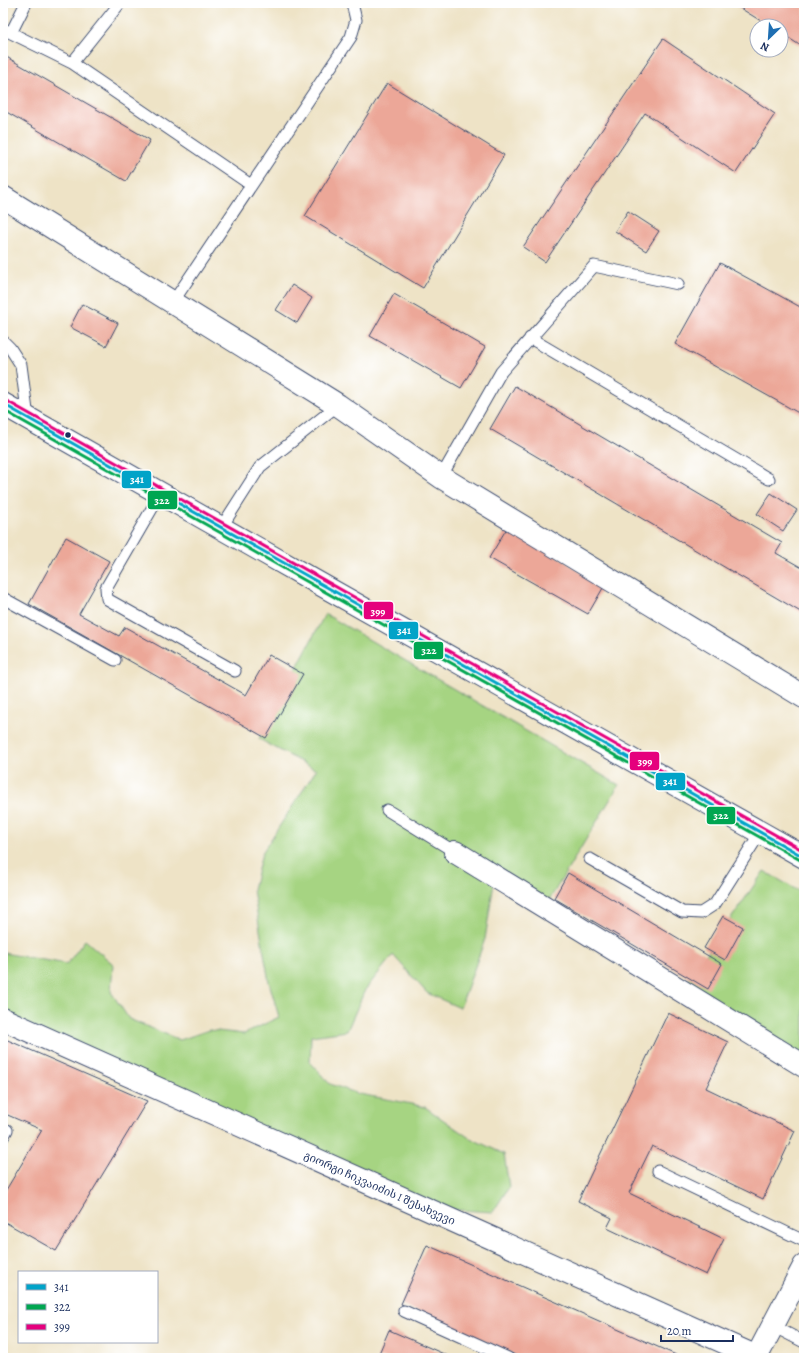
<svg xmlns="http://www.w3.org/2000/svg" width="807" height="1361" font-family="Alegreya,'Noto Serif Georgian',serif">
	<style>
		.green { fill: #a6d482; stroke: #608270 }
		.building { fill: #eca798 }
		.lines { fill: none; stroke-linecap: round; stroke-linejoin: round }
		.lane-casing { stroke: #3b4a6e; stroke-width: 13 }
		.street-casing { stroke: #3b4a6e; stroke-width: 24 }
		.highway-casing { stroke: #3b4a6e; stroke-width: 24 }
		.lane { stroke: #fff; stroke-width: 11 }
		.street { stroke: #fff; stroke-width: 22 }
		.highway { stroke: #fff; stroke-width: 22 }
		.bus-1-casing { stroke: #fff; stroke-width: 6 }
		.bus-2-casing { stroke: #fff; stroke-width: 6 }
		.bus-3-casing { stroke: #fff; stroke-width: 6 }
		.bus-1 { stroke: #01a3c8; stroke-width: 3 }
		.bus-2 { stroke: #00a651; stroke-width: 3 }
		.bus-3 { stroke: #e5007d; stroke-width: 3 }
		.bus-dot { fill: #1b2f5e; stroke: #fff; stroke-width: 1.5 }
		.labels { text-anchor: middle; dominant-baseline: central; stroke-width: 3; stroke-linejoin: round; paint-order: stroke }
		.street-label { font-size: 11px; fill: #1b2f5e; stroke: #fff }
		.line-badge { stroke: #fff; stroke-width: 1.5 }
		.badge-label { font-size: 11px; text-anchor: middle; font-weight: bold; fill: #fff }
	</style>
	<rect width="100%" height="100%" fill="#fff"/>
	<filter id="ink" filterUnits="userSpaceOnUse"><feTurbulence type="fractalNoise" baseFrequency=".025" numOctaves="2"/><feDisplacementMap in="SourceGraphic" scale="8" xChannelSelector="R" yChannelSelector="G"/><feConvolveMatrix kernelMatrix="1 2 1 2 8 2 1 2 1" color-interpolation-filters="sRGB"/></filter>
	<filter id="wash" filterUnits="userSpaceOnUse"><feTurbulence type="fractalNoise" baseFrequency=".012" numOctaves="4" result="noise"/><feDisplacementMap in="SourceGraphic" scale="16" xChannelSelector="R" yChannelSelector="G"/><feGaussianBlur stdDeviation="0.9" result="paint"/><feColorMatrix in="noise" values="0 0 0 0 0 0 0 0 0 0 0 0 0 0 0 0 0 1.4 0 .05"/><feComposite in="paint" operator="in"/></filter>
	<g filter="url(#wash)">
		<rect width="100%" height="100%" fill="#eee3c6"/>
		<path class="green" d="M 325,614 L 619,785 L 545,907 L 495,877 L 485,939 L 460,1008 L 427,993 L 393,955 L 365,990 L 347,1031 L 311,1036 L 310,1063 L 330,1084 L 359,1094 L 397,1101 L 425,1107 L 468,1137 L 504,1154 L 509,1187 L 493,1212 L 424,1208 L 3,1019 L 3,953 L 67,964 L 85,940 L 113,964 L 111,992 L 129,1019 L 180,1040 L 209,1030 L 244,1034 L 279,1017 L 269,982 L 253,890 L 262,853 L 316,770 L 259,739 Z
			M 764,871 L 804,894 L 804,1066 L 681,991 Z"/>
		<g id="blocks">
			<path class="building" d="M 732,3 L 804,3 L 804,48 L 781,33 L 781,26 L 769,26 Z
				M 663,39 L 775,114 L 736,173 L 645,113 L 545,262 L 523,247 Z
				M 3,55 L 150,140 L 126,181 L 3,110 Z
				M 387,83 L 504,155 L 423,288 L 305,216 Z
				M 628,211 L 659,231 L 646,251 L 615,231 Z
				M 720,263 L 804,309 L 804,416 L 675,344 Z
				M 292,285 L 312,298 L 297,323 L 276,310 Z
				M 394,294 L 485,347 L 461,388 L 370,336 Z
				M 82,304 L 118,323 L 106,346 L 70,327 Z
				M 515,386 L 782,543 L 776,553 L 804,569 L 804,614 L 490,429 Z
				M 771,493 L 797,510 L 783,531 L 757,514 Z
				M 510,523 L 603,588 L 588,614 L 489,558 Z
				M 66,537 L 109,561 L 79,614 L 119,636 L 125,627 L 246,695 L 269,655 L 303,674 L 266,738 L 29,604 Z
				M 568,873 L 722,964 L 708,989 L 554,898 Z
				M 723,916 L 743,927 L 725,960 L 704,948 Z
				M 668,1013 L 728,1042 L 706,1088 L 795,1131 L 763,1199 L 652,1146 L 629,1193 L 724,1239 L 706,1275 L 607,1228 L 612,1218 L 578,1201 Z
				M 3,1038 L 147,1101 L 56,1251 L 3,1221 L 3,1195 L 42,1130 L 3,1113 Z
				M 427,1245 L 676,1355 L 675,1358 L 522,1358 L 401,1304 Z
				M 389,1330 L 453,1358 L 377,1358 Z"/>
		</g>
	</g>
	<g filter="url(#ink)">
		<use href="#blocks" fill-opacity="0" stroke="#3b4a6e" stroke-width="1"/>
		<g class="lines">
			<defs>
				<path id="lane" d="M 3,29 L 72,63 L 251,185
					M 11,33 L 26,3
					M 72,63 L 120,3
					M 173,302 L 351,37 L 356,20 L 352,3
					M 530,338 L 769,479
					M 3,341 L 10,348 L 21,365 L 28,418
					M 441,477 L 501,372 L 594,266 L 678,284
					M 161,493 L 106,588 L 107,599 L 235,671
					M 221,528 L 260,467 L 338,405
					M 3,598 L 115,660
					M 387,810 L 455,852
					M 590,859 L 682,912 L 701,913 L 715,904 L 760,833
					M 3,1137 L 7,1130
					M 658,1171 L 804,1241
					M 404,1311 L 508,1358
					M 773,1326 L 804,1342"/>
				<g id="street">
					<path d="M 3,197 L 338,405 L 441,477 L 804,697"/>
					<path d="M 455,852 L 804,1066"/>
					<path id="s1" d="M 3,1019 L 757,1357"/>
					<path d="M 756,1358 L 804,1266"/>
				</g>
				<path id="highway" d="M 3,404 L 304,575 L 804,857"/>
			</defs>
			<use href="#lane" class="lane-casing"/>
			<use href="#street" class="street-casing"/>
			<use href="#highway" class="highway-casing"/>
			<use href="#lane" class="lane"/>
			<use href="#street" class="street"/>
			<use href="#highway" class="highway"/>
			<defs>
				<path id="bus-1" d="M 3,404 L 804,857"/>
				<path id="bus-2" d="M 3,410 L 802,861"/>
				<path id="bus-3" d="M 5,400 L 804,851"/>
			</defs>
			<use href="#bus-1" class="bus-1-casing"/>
			<use href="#bus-2" class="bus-2-casing"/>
			<use href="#bus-3" class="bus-3-casing"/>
			<use href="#bus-1" class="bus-1"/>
			<use href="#bus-2" class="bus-2"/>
			<use href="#bus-3" class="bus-3"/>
		</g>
	</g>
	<circle class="bus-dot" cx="68" cy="435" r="3.5"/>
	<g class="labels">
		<g class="street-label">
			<text stroke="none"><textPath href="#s1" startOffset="413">გიორგი ჩიკვაიძის I შესახვევი</textPath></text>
		</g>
	</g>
	<g class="line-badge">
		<rect x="121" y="470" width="31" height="19" rx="4" fill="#01a3c8"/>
		<rect x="147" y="490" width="31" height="20" rx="4" fill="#00a651"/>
		<rect x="363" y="601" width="31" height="19" rx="4" fill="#e5007d"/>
		<rect x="388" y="621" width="31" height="19" rx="4" fill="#01a3c8"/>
		<rect x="413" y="641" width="31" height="19" rx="4" fill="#00a651"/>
		<rect x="629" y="751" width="31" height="20" rx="4" fill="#e5007d"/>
		<rect x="655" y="772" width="31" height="19" rx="4" fill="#01a3c8"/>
		<rect x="706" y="806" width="30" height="19" rx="4" fill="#00a651"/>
	</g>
	<g class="badge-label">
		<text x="137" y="483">341</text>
		<text x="162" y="504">322</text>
		<text x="378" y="615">399</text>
		<text x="404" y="634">341</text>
		<text x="429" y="654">322</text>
		<text x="645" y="765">399</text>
		<text x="670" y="785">341</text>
		<text x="721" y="819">322</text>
	</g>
	<rect width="807" height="1361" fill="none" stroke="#fff" stroke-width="16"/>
	<rect x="18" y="1271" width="140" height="72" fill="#ffffff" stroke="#a4acbf"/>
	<rect x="26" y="1284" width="20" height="6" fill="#01a3c8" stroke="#a4acbf"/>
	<text x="54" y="1291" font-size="12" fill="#1b2f5e">341</text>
	<rect x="26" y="1304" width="20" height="6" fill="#00a651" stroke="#a4acbf"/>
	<text x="54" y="1311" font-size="12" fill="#1b2f5e">322</text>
	<rect x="26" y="1324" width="20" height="6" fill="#e5007d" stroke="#a4acbf"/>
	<text x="54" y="1331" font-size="12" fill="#1b2f5e">399</text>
	<g transform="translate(769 38) rotate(205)"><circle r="19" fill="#ffffff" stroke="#a4acbf"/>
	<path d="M0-3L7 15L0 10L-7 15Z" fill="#1f6fb2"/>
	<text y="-6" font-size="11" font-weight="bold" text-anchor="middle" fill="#1b2f5e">N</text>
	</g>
	<path d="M661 1335v6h72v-6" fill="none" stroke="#1b2f5e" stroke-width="2"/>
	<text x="667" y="1335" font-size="12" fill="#1b2f5e" stroke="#ffffff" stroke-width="3" paint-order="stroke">20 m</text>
</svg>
